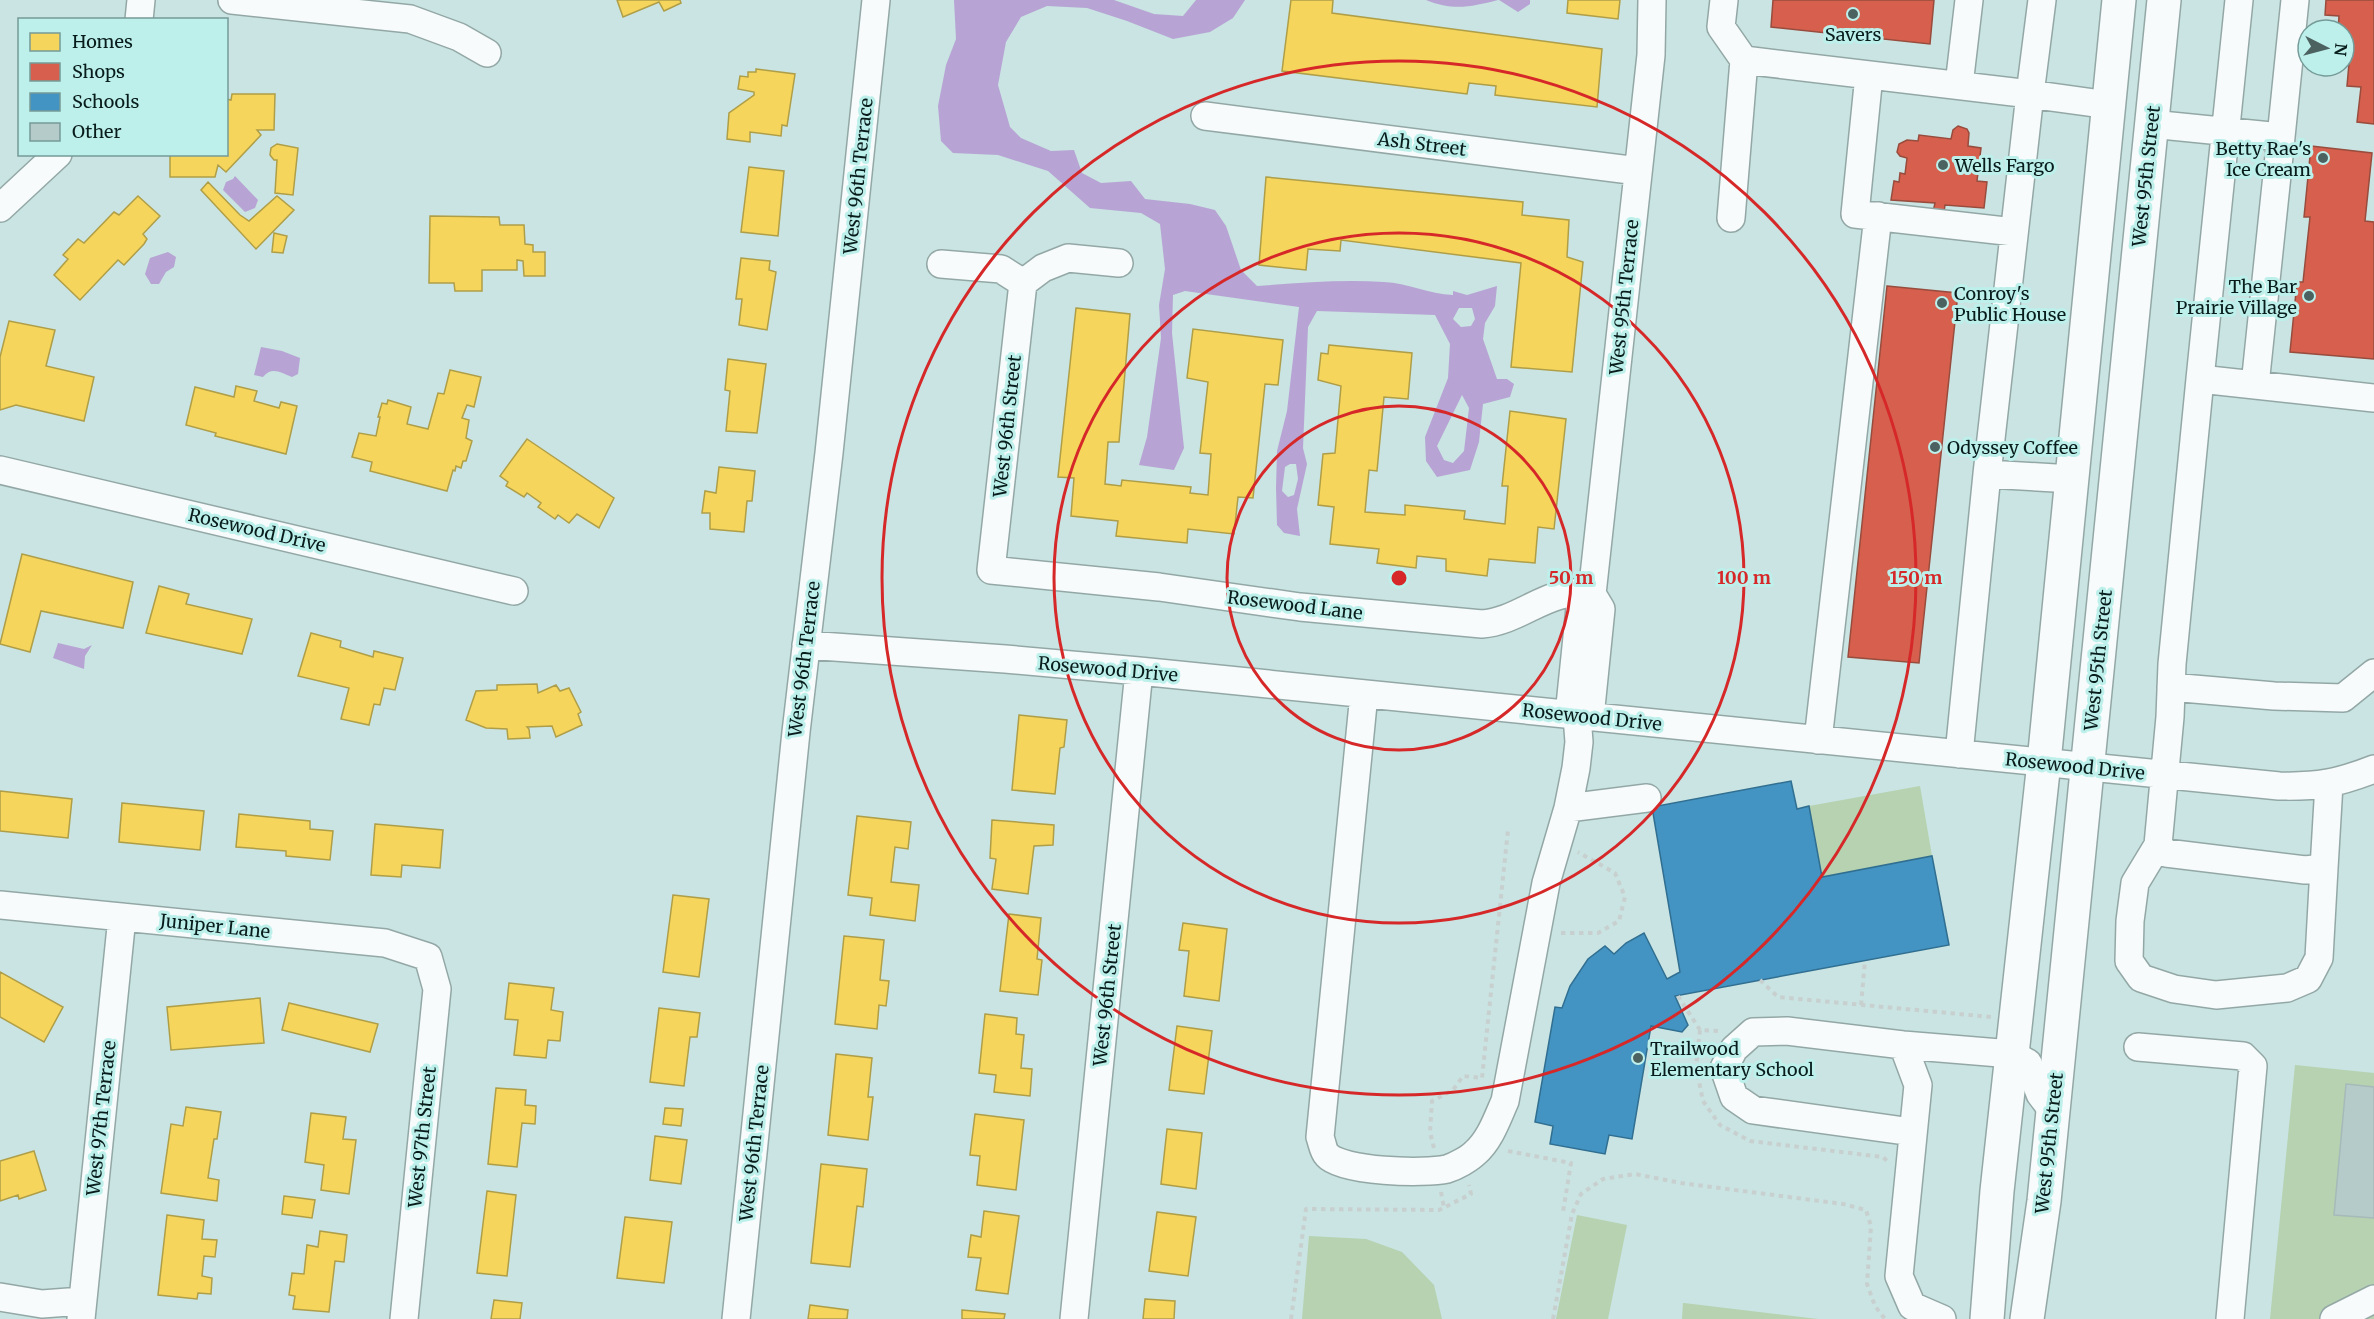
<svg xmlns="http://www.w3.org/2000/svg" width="2374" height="1319" font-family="Merriweather,serif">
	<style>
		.green { fill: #b6d2b0 }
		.water { fill: #b7a4d4; fill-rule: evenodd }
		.homes { fill: #f6d55c; stroke: #af9e48; stroke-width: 1.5 }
		.shops { fill: #d6604d; stroke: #984c3e; stroke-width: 1.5 }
		.schools { fill: #4393c3; stroke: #316f91; stroke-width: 1.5 }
		.building { fill: #b5cbc9; stroke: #a5bab9; stroke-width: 1.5 }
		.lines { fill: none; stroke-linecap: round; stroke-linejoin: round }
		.minor-casing { stroke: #93a8a6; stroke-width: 30 }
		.major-casing { stroke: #93a8a6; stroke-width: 36 }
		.path { stroke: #c8d0cf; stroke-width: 4; stroke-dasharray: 4.5 4.5; stroke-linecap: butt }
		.minor { stroke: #f7fbfb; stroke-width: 27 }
		.major { stroke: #f7fbfb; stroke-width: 33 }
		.ring { fill: none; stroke: #d62828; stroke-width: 3 }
		.poi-dot { fill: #4c6261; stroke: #bdf0eb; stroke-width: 2 }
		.labels { text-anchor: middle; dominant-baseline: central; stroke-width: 6; stroke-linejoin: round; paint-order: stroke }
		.poi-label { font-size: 18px; fill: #081c1b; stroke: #bdf0eb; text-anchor: start }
		.street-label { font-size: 18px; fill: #081c1b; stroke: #bdf0eb }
		.centre { fill: #d62828; stroke: #bdf0eb; stroke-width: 3 }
		.ring-label { font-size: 18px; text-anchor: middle; font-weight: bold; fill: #d62828; stroke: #bdf0eb; stroke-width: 6; stroke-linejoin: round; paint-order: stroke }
	</style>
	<rect width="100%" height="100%" fill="#c9e4e2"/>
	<path class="green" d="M 1920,786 L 1932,856 L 1822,877 L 1809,806 Z
		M 2295,1065 L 2374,1073 L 2374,1319 L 2270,1319 Z
		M 1577,1215 L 1627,1225 L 1608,1319 L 1556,1319 Z
		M 1309,1236 L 1366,1239 L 1402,1252 L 1434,1285 L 1442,1319 L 1302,1319 Z
		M 1683,1303 L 1684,1303 L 1818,1319 L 1682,1319 Z"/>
	<path class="water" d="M 954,0 L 1114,0 L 1154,14 L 1183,16 L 1196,0 L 1245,0 L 1233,18 L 1210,32 L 1173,39 L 1127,21 L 1087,8 L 1047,6 L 1021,17 L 1006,42 L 998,85 L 1010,127 L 1021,138 L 1051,151 L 1074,150 L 1082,173 L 1101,183 L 1131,181 L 1145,199 L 1190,204 L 1215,210 L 1226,226 L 1241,270 L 1257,286 C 1299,283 1342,279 1384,282 C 1407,283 1429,294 1453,295 L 1453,291 L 1467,295 L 1497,286 L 1495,306 L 1485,323 L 1483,339 L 1497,379 L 1507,379 L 1514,384 L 1510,397 L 1483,404 L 1479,442 L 1470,470 L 1437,477 L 1426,461 L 1425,437 L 1448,378 L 1450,344 L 1435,315 L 1317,311 L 1308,327 L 1303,448 L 1307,464 L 1297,509 L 1300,536 L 1284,533 L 1277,525 L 1276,488 L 1277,451 L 1287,411 L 1299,307 L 1185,291 L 1173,295 L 1172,333 L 1184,448 L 1174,470 L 1139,465 L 1147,437 L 1161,338 L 1159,305 L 1165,269 L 1160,224 L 1141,213 L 1090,208 L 1048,171 L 998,155 L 953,153 L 941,141 L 938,106 L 946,65 L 956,39 ZM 1459,308 L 1472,308 L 1475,319 L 1471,326 L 1461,327 L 1453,319 ZM 1462,395 L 1469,408 L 1464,451 L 1453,463 L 1444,460 L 1437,446 ZM 1290,464 L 1296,464 L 1298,479 L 1294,495 L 1288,497 L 1282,491 L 1285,467 Z
		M 1426,0 L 1498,0 C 1471,7 1453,11 1426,0 Z
		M 1499,0 L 1530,0 L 1530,4 L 1518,12 Z
		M 235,176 L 258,200 L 255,208 L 245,212 L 223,190 L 226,182 L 233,179 Z
		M 168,252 L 176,257 L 174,267 L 166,272 L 159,284 L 151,284 L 145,274 L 150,258 Z
		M 261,347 L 282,351 L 300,358 L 298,374 L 292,377 C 281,373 272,366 263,377 L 254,375 Z
		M 58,643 L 84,649 L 92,645 L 85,656 L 84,669 L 53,658 Z"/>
	<path class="homes" d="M 617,0 L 680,0 L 681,3 L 664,11 L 659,2 L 623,17 Z
		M 1291,0 L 1333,0 L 1332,13 L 1602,49 L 1597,107 L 1495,95 L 1496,86 L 1469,83 L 1467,94 L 1282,71 Z
		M 1568,0 L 1620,0 L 1618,19 L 1567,13 Z
		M 756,69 L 795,74 L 787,126 L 782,125 L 781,136 L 750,132 L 750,142 L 727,139 L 729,113 L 754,95 L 754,92 L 738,89 L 740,76 L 748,77 L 748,72 L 756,72 Z
		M 232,94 L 275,94 L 274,130 L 257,130 L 261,135 L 226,172 L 218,165 L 215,177 L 170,177 L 170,154 L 226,154 L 226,99 L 231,100 Z
		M 277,144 L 298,148 L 293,195 L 275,193 L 277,160 L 274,160 L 270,155 L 271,148 Z
		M 749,167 L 784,171 L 778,236 L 741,232 Z
		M 1266,177 L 1523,202 L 1522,215 L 1569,220 L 1567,257 L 1583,262 L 1572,372 L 1511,367 L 1521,263 L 1341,240 L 1340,251 L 1308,249 L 1306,270 L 1259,265 Z
		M 208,182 L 240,215 L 249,221 L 277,196 L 294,210 L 256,249 L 201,190 Z
		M 138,196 L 160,216 L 143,234 L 147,239 L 144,244 L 124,265 L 118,260 L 80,300 L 54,275 L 68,259 L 63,255 L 78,239 L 84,243 L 114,212 L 119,215 Z
		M 430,216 L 499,217 L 500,225 L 524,225 L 525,244 L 533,245 L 533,252 L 545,252 L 545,276 L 524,276 L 523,261 L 517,260 L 517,270 L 482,270 L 482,291 L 455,291 L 454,283 L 429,283 Z
		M 274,233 L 287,236 L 283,253 L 272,252 Z
		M 741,258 L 770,261 L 769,270 L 776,272 L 767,330 L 739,325 L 742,299 L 736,299 Z
		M 1076,308 L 1130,314 L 1119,442 L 1108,442 L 1105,484 L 1121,486 L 1122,480 L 1191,487 L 1190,493 L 1208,495 L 1211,454 L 1200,453 L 1208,382 L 1187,378 L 1193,329 L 1283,340 L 1278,385 L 1265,384 L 1253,498 L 1238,497 L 1234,534 L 1188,529 L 1187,543 L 1116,536 L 1118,521 L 1071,516 L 1074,478 L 1058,477 Z
		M 9,321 L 55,330 L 46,366 L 94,377 L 84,421 L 16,405 L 0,410 L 0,357 Z
		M 1329,345 L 1412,353 L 1408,399 L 1384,397 L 1377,471 L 1369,470 L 1365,512 L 1405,515 L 1405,505 L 1465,511 L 1464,519 L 1505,524 L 1508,486 L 1502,486 L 1510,411 L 1566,419 L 1554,529 L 1538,527 L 1535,563 L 1489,559 L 1487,576 L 1446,571 L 1446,559 L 1417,556 L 1416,568 L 1377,563 L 1379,549 L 1330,544 L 1334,507 L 1318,505 L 1323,454 L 1335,453 L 1341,386 L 1318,380 L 1321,353 L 1328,354 Z
		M 728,359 L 766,364 L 757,433 L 726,431 L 730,391 L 725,390 Z
		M 450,370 L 481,377 L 474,407 L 467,405 L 462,418 L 469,420 L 466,438 L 472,441 L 466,461 L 463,461 L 461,468 L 456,466 L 455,471 L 453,470 L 447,491 L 370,471 L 372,462 L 352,457 L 359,433 L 376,436 L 380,417 L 378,417 L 382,403 L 387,404 L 388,400 L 411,407 L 407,424 L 428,429 L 438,393 L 444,394 Z
		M 236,386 L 257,391 L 254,401 L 279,408 L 281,402 L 297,406 L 286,454 L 215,436 L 216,433 L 186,425 L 195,387 L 234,397 Z
		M 527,439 L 614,498 L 599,528 L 577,514 L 569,523 L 558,515 L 555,519 L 538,507 L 541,503 L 527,493 L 524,497 L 506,486 L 508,482 L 500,476 Z
		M 719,467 L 755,471 L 752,501 L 747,501 L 744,532 L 710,529 L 710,513 L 702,513 L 705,491 L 716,493 Z
		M 22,554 L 133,582 L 123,628 L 41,611 L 30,652 L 0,644 Z
		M 159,586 L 189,594 L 186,604 L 252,619 L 242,654 L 146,633 Z
		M 311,633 L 341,641 L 340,647 L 373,657 L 374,651 L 403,658 L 395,690 L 384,688 L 380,705 L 374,704 L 369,725 L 341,719 L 349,688 L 298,676 Z
		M 537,684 L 538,693 L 556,685 L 560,691 L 569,688 L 581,712 L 578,714 L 582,725 L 556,737 L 552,726 L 527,727 L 529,729 L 530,738 L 508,739 L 507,729 L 486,728 L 466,720 L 476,691 L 497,690 L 497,685 Z
		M 1019,715 L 1067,720 L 1064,747 L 1060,748 L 1055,794 L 1012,790 Z
		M 0,791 L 72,799 L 68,838 L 0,831 Z
		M 122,803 L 204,811 L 200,850 L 119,842 Z
		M 239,814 L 310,821 L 310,829 L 333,831 L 330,860 L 286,856 L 286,851 L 236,847 Z
		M 857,816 L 911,822 L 908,849 L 895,847 L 891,882 L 919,885 L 915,921 L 870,915 L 872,898 L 848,895 Z
		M 992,820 L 1054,825 L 1053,845 L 1034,846 L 1028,894 L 992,889 L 996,859 L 990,858 Z
		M 375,824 L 443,830 L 440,868 L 402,865 L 401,877 L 371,875 Z
		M 673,895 L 709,899 L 699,977 L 663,972 Z
		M 1009,914 L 1041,918 L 1037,959 L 1042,960 L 1038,995 L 1000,991 Z
		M 1183,923 L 1227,929 L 1219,1001 L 1184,996 L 1189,951 L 1179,950 Z
		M 844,936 L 884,940 L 880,980 L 889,981 L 886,1006 L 879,1005 L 877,1029 L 835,1024 Z
		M 0,972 L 63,1007 L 44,1042 L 0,1017 Z
		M 509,983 L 554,988 L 551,1010 L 563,1012 L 560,1041 L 548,1040 L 546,1058 L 514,1055 L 518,1020 L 505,1019 Z
		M 260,998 L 264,1043 L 171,1050 L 167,1007 Z
		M 289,1003 L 378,1024 L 370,1052 L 282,1030 Z
		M 659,1008 L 700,1013 L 697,1037 L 690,1037 L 684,1086 L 650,1082 Z
		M 985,1014 L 1017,1018 L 1016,1034 L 1024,1035 L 1021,1068 L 1032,1069 L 1030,1096 L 994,1092 L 996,1075 L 979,1073 Z
		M 1177,1026 L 1212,1031 L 1204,1094 L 1169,1090 Z
		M 836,1054 L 872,1058 L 868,1097 L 873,1097 L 868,1140 L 828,1135 Z
		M 496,1088 L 526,1090 L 525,1105 L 536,1106 L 535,1124 L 522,1123 L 517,1167 L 488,1164 Z
		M 186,1107 L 221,1112 L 217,1139 L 214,1139 L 208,1178 L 219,1180 L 217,1201 L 161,1193 L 171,1124 L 183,1126 Z
		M 665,1108 L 683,1109 L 681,1126 L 663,1124 Z
		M 311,1113 L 346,1117 L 343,1139 L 356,1140 L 349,1194 L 321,1190 L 324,1165 L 305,1162 Z
		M 975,1114 L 1024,1120 L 1016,1190 L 977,1185 L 980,1156 L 970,1155 Z
		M 1167,1129 L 1202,1133 L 1196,1189 L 1161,1184 Z
		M 655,1136 L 687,1140 L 681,1184 L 650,1180 Z
		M 34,1151 L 46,1190 L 19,1199 L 18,1195 L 0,1201 L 0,1161 Z
		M 821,1164 L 867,1169 L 863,1207 L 857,1206 L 850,1267 L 811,1263 Z
		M 487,1191 L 516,1195 L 507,1276 L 477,1273 Z
		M 284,1196 L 315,1200 L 312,1218 L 282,1214 Z
		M 984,1211 L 1019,1216 L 1008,1294 L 976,1290 L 981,1258 L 968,1257 L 971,1235 L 981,1237 Z
		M 1157,1212 L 1196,1217 L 1188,1276 L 1149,1271 Z
		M 167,1215 L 204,1220 L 202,1239 L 217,1240 L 215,1257 L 204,1256 L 202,1276 L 212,1278 L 211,1294 L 198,1293 L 197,1299 L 158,1295 Z
		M 625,1217 L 672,1222 L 664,1283 L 617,1278 Z
		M 320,1231 L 347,1235 L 344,1262 L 335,1261 L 329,1312 L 293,1309 L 295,1296 L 289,1295 L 292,1273 L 304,1274 L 307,1245 L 318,1247 Z
		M 1145,1299 L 1175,1301 L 1174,1319 L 1143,1319 Z
		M 494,1300 L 522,1303 L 520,1319 L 491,1319 Z
		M 810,1305 L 848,1310 L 847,1319 L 808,1319 Z
		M 962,1310 L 1005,1314 L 1004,1319 L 962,1319 Z"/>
	<path class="shops" d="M 1773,0 L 1934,0 L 1930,44 L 1771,27 Z
		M 2326,0 L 2374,0 L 2374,124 L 2357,122 L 2361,87 L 2347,86 L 2350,52 L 2344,51 L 2344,30 L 2338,30 L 2339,16 L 2325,15 Z
		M 1958,126 L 1967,129 L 1969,133 L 1968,146 L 1981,148 L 1977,181 L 1987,182 L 1984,208 L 1945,205 L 1944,212 L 1933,212 L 1935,203 L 1891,200 L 1894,181 L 1899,182 L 1900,173 L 1905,174 L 1907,158 L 1900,156 L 1897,152 L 1899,144 L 1907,140 L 1918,141 L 1919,135 L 1951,139 L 1953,130 Z
		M 2311,146 L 2372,153 L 2365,221 L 2374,222 L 2374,359 L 2290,352 L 2297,282 L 2303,282 L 2310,217 L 2304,217 Z
		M 1887,286 L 1958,293 L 1919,663 L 1848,657 Z"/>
	<path class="schools" d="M 1791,781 L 1797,809 L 1809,806 L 1822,877 L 1932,856 L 1949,945 L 1675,996 L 1688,1025 L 1682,1032 L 1651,1026 L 1632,1139 L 1609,1135 L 1605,1154 L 1550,1144 L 1553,1126 L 1535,1122 L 1555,1007 L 1562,1008 L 1570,986 L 1588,959 L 1605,946 L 1614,954 L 1626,943 L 1644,933 L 1667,979 L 1680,972 L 1652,807 Z"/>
	<path class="building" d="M 2346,1084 L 2374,1087 L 2374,1218 L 2334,1215 Z"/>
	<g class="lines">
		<defs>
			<path id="minor" d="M 232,0 L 410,19 L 459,37 L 487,53
				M 1724,0 L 1721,27 L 1744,60
				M 2042,0 L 2030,94 L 2109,105
				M 2239,0 L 2200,379 L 2374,398
				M 139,20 L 141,0
				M 1869,75 L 1855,214 L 2014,232
				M 1959,85 L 1969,0
				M 1205,116 L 1638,171
				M 2151,124 L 2281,137 L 2255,385
				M 2281,137 L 2295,0
				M 0,208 L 58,154
				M 1731,218 L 1744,60 L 2030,94 L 1987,474 L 2072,479
				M 941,264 L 1001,269 L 1023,283
				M 1023,283 L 991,570 L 1159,587 L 1300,607 L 1482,624 C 1522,621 1550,585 1592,594
				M 1023,283 L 1043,268 L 1068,258 L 1119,263
				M 2200,379 L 2172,664 L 2170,717 L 2158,845 L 2166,853 L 2305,870 L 2324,868 L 2329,784
				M 0,470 L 514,591
				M 806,645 L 1005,659 L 1139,671 L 2279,786 C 2318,787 2338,783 2374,769
				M 2171,687 L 2274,696 L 2343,698 L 2374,673
				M 1364,694 L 1320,1137 C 1322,1142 1323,1151 1327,1155 C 1342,1172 1425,1174 1447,1169 C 1456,1166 1469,1159 1475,1153 C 1490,1140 1497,1119 1505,1101 L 1546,883 L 1568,808 L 1576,768 L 1579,742 L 1577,716
				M 1569,715 L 1580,608 L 1592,594 L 1651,55 L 1652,0
				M 1590,717 L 1601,609 L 1592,594
				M 1818,740 L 1878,216
				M 1959,754 L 1987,474
				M 1568,808 L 1647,798
				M 2158,845 L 2135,883 L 2130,921 L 2129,961 L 2141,978 L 2174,989 L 2216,995 L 2287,988 L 2308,979 L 2319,958 L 2324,868
				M 0,905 L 385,943 L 428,957 L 437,989 L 404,1319
				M 1903,1045 L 1918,1085 L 1899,1276 L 1912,1306 L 1942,1319
				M 2138,1047 L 2243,1056 L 2253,1066 L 2230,1319
				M 1912,1132 L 1753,1110 L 1734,1097 L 1724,1068 L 1734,1049 L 1753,1032 L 1787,1031 L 1903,1045 L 2012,1054 L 2028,1063 L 2040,1094 L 2053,1111
				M 0,1297 L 42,1304 L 82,1301
				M 81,1319 L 122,917
				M 736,1319 L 796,732 L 829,453 L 876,0
				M 1074,1319 L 1139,671
				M 2334,1319 L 2374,1299"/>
			<path id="major" d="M 1987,1319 L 1997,1191 L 2044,762 L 2119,0
				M 2027,1319 L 2044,1201 L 2053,1111 L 2164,0"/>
		</defs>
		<use href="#minor" class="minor-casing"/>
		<use href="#major" class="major-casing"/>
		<path class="path" d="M 1561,933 L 1598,933 L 1619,921 L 1625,897 L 1615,873 L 1578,852
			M 1760,980 L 1778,997 L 1991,1017
			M 1678,996 L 1700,1030 L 1718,1031
			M 1861,1005 L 1865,961
			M 1700,1030 L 1696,1067 L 1703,1101 L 1720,1125 L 1750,1141 L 1883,1157 L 1887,1161
			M 1434,1148 L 1430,1132 L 1432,1101 L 1453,1090 L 1463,1076 L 1482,1078 L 1508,830
			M 1508,1151 L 1571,1163 L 1563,1212
			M 1441,1192 L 1444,1208
			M 1291,1319 L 1306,1209 L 1439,1210 L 1471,1194 L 1469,1185
			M 1553,1319 L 1572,1214 L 1581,1194 L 1603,1179 L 1635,1174 L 1681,1183 L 1843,1204 L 1866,1210 L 1871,1226 L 1867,1284 L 1875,1306 L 1885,1319"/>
		<use href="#minor" class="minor"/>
		<use href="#major" class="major"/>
	</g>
	<g class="ring">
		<circle cx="1399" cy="578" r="172"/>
		<circle cx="1399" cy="578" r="345"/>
		<circle cx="1399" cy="578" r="517"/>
	</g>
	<g class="poi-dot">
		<circle cx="1853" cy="14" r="6"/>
		<circle cx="2323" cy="158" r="6"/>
		<circle cx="1943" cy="165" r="6"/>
		<circle cx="2309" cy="296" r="6"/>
		<circle cx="1942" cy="303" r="6"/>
		<circle cx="1935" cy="447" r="6"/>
		<circle cx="1638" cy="1058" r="6"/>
	</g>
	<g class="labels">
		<g class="poi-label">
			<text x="1853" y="34" text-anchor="middle">Savers</text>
			<text x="2311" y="148" text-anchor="end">Betty Rae's<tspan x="2311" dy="21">Ice Cream</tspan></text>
			<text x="1955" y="165">Wells Fargo</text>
			<text x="2297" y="286" text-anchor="end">The Bar<tspan x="2297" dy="21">Prairie Village</tspan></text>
			<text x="1954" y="293">Conroy's<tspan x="1954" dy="21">Public House</tspan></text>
			<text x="1947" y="447">Odyssey Coffee</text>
			<text x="1650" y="1048">Trailwood<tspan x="1650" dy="21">Elementary School</tspan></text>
		</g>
		<g class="street-label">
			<text transform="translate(1422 144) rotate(7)">Ash Street</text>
			<text transform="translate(858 176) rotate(-84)">West 96th Terrace</text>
			<text transform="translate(2146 176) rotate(-84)">West 95th Street</text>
			<text transform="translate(1624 297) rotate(-84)">West 95th Terrace</text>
			<text transform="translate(1007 426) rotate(-84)">West 96th Street</text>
			<text transform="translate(257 530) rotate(13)">Rosewood Drive</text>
			<text transform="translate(1295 605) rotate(7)">Rosewood Lane</text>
			<text transform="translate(804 659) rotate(-83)">West 96th Terrace</text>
			<text transform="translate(2098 660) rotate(-84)">West 95th Street</text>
			<text transform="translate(1108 669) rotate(5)">Rosewood Drive</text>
			<text transform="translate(1592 717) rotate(6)">Rosewood Drive</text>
			<text transform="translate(2075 766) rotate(6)">Rosewood Drive</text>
			<text transform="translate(215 926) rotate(6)">Juniper Lane</text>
			<text transform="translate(1107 995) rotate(-84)">West 96th Street</text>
			<text transform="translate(101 1118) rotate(-84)">West 97th Terrace</text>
			<text transform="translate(422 1137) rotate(-84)">West 97th Street</text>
			<text transform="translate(754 1143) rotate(-84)">West 96th Terrace</text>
			<text transform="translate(2049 1143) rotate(-84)">West 95th Street</text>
		</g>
	</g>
	<circle cx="1399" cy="578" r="9" class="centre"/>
	<g class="ring-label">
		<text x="1571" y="584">50 m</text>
		<text x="1744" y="584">100 m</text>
		<text x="1916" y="584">150 m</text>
	</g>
	<rect x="18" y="18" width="210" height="138" fill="#bdf0eb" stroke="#759b98" stroke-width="1.5"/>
	<rect x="30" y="33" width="30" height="18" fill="#f6d55c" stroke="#759b98" stroke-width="1.5"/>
	<text x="72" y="48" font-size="18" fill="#081c1b">Homes</text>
	<rect x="30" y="63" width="30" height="18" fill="#d6604d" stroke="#759b98" stroke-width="1.5"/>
	<text x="72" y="78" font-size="18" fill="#081c1b">Shops</text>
	<rect x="30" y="93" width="30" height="18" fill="#4393c3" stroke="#759b98" stroke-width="1.5"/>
	<text x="72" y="108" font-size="18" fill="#081c1b">Schools</text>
	<rect x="30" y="123" width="30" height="18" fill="#b5cbc9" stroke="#759b98" stroke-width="1.5"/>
	<text x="72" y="138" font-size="18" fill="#081c1b">Other</text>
	<g transform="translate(2326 48) rotate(96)"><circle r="28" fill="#bdf0eb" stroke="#759b98" stroke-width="1.5"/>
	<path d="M0-4.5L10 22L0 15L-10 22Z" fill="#4c6261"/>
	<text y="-9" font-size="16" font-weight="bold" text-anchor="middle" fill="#081c1b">N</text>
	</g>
</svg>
